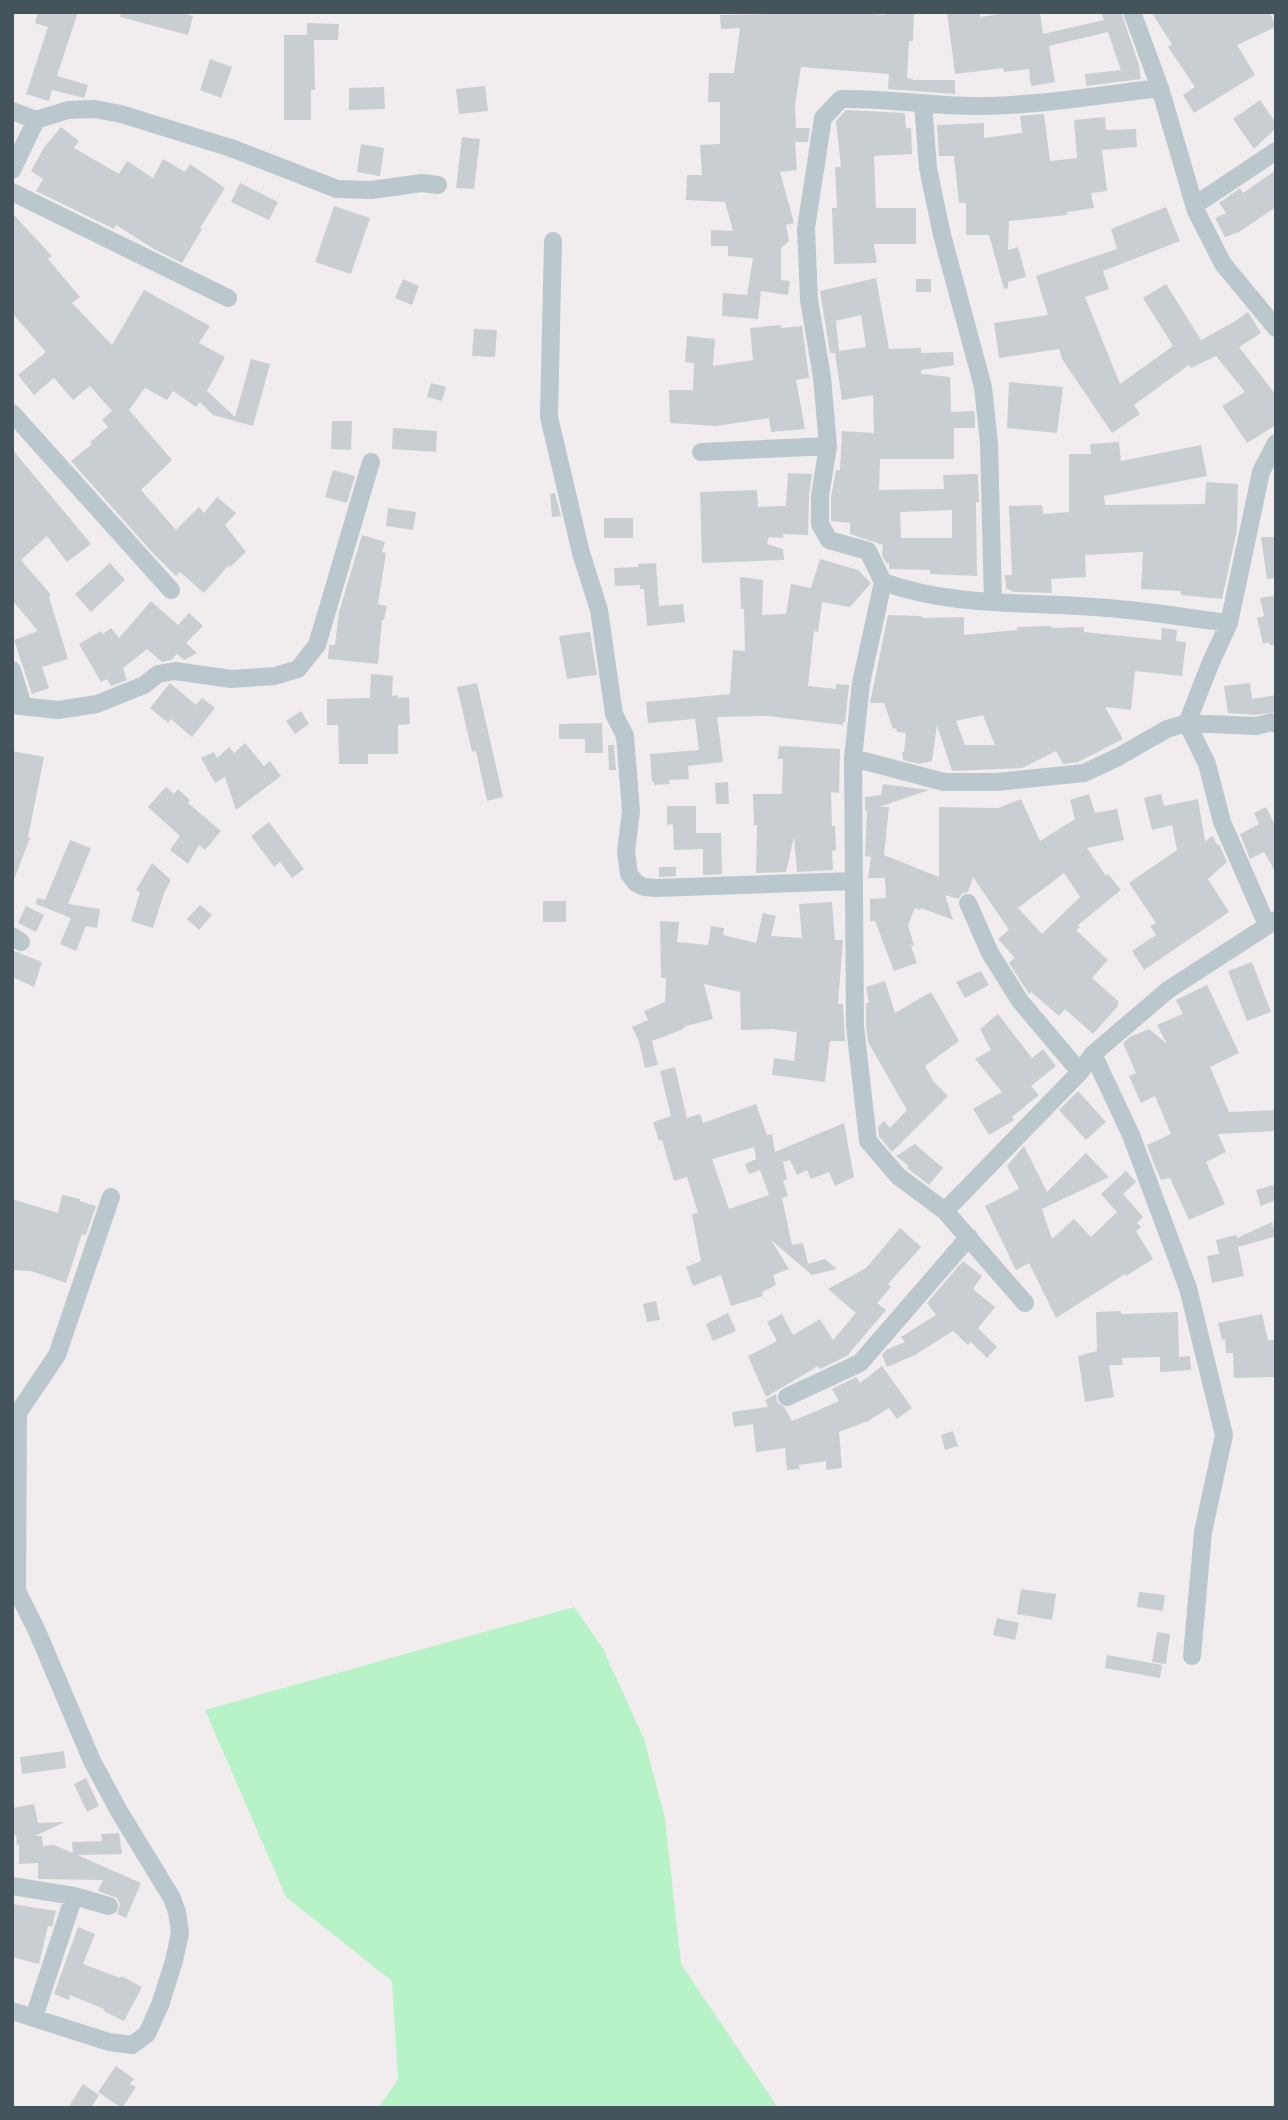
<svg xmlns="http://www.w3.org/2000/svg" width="1288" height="2120" font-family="Inter,sans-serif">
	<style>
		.green { fill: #b8f2c7 }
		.building { fill: #c9ced3; fill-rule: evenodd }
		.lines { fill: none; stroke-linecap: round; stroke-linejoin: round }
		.street { stroke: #bac8ce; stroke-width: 18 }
	</style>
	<rect width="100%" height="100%" fill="#f1edee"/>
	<path class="green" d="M 574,1607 L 603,1649 L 644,1739 L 665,1818 L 681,1964 L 778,2108 L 378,2108 L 398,2080 L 392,1981 L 286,1897 L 205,1710 Z"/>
	<path class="building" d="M 38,12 L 78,12 L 57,76 L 88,85 L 84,98 L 52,90 L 49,101 L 26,94 L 48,27 L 35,23 Z
		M 121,12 L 179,12 L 193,16 L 188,35 L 120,17 Z
		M 781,12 L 847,12 L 885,15 L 885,12 L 914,12 L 913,41 L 909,41 L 907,78 L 913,79 L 913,80 L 955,80 L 955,94 L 888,89 L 889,74 L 801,67 L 795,105 L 796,128 L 810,128 L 808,142 L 795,142 L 797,170 L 780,172 L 794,223 L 786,225 L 789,241 L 781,248 L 781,280 L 790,281 L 788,295 L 761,291 L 758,319 L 722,316 L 723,293 L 747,295 L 753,258 L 728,256 L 728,246 L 711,246 L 711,230 L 733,231 L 725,202 L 686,200 L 687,175 L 702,175 L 700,145 L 720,144 L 720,102 L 708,102 L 709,73 L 734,73 L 740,28 L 721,29 L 720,15 L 781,14 Z
		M 947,12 L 980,12 L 980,17 L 1012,12 L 1040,12 L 1043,34 L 1104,20 L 1101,12 L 1121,12 L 1139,65 L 1141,79 L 1086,86 L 1085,74 L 1121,70 L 1108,32 L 1049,46 L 1055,82 L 1031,86 L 1029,69 L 1004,72 L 1003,68 L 955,74 Z
		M 1151,12 L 1270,12 L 1276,27 L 1237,45 L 1255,75 L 1194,113 L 1183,95 L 1195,87 L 1168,47 L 1172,44 Z
		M 307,23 L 339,24 L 338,40 L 314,40 L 315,90 L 311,90 L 311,120 L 284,120 L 284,35 L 307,35 Z
		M 210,59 L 232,67 L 221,98 L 200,90 Z
		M 485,86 L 488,111 L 459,114 L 456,89 Z
		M 384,87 L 385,109 L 349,110 L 349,88 Z
		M 1260,100 L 1276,123 L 1276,128 L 1254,149 L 1233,119 Z
		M 846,110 L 905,113 L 906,128 L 911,128 L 912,154 L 874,156 L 876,208 L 916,208 L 916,244 L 874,244 L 877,263 L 834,264 L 832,208 L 837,208 L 835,167 L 841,167 L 836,121 Z
		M 1044,114 L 1050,161 L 1077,158 L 1074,120 L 1105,117 L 1106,130 L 1136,129 L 1137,147 L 1102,150 L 1107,191 L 1091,193 L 1094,208 L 1067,212 L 1067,215 L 1009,221 L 1008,250 L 1018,247 L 1026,277 L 1008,282 L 1008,288 L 1004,289 L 989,235 L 966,235 L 966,203 L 959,203 L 954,156 L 939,156 L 937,125 L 984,123 L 984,138 L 1022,133 L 1020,116 Z
		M 61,127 L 79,141 L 74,148 L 119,174 L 127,161 L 153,178 L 163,159 L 185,172 L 190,164 L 225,188 L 200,228 L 202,229 L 182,263 L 154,249 L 116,225 L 114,229 L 36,191 L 43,179 L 31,171 L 43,149 Z
		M 462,137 L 480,139 L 474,189 L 456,188 Z
		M 361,144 L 384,148 L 380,176 L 357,172 Z
		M 1276,170 L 1276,207 L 1239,232 L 1225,237 L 1215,218 L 1226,213 L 1219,203 L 1240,188 L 1243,193 Z
		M 240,183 L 278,202 L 269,220 L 231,202 Z
		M 334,206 L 370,218 L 351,274 L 315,262 Z
		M 1166,207 L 1180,241 L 1103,271 L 1109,289 L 1085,297 L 1120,384 L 1173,346 L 1143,298 L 1166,284 L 1201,340 L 1234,322 L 1248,312 L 1261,333 L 1239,347 L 1276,395 L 1276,425 L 1247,443 L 1222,406 L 1245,392 L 1216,356 L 1191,368 L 1189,365 L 1134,405 L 1140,414 L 1112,433 L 1062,359 L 1059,349 L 999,358 L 994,323 L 1048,315 L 1036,276 L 1117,249 L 1111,229 Z
		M 12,213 L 52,256 L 48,259 L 80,297 L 72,303 L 112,345 L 144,290 L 210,326 L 199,343 L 225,357 L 207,391 L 235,417 L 251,359 L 270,364 L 253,426 L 213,415 L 200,402 L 196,407 L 173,391 L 167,400 L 145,388 L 129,410 L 172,460 L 141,490 L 176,530 L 199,507 L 204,513 L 217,497 L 236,513 L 225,525 L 246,552 L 230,567 L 228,566 L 204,593 L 180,572 L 176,576 L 151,551 L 71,461 L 92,444 L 90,442 L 108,427 L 102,420 L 112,411 L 90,386 L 73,400 L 54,378 L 34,395 L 18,375 L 46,352 L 12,313 Z
		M 876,278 L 889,349 L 921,348 L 921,353 L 953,352 L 954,365 L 921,370 L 921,374 L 950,377 L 951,412 L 974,411 L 975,415 L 975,428 L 954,428 L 954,459 L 880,459 L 879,490 L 944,489 L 943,475 L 978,474 L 979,502 L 976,502 L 977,576 L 930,574 L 930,570 L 889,569 L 889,562 L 887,564 L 882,555 L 883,545 L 850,534 L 850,523 L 831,521 L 831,497 L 836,470 L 840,470 L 842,431 L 874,433 L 873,395 L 842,400 L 835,353 L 830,353 L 820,291 ZM 861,315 L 866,347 L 839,351 L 836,321 L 831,322 ZM 952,510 L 952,538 L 901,538 L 900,512 Z
		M 403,279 L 419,286 L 412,305 L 395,298 Z
		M 916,279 L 931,279 L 931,292 L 916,292 Z
		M 781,325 L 781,328 L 802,326 L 809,378 L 796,380 L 805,429 L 771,432 L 769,418 L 716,426 L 670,423 L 669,390 L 693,390 L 694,363 L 685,362 L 687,336 L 715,339 L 713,366 L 753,360 L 750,328 Z
		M 474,329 L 497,330 L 495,357 L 472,356 Z
		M 1009,382 L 1063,387 L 1057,433 L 1007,428 Z
		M 431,383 L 446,387 L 442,401 L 427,397 Z
		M 332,421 L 352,421 L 351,450 L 331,449 Z
		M 393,428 L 437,431 L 436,452 L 392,449 Z
		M 1119,442 L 1121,461 L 1201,445 L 1207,476 L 1104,496 L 1105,505 L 1205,504 L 1206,482 L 1238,484 L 1237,530 L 1222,599 L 1181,595 L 1181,591 L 1141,589 L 1143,552 L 1085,555 L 1086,577 L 1051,579 L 1052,593 L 1014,592 L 1006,588 L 1005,575 L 1012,575 L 1009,506 L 1042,505 L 1043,514 L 1069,512 L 1069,454 L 1091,454 L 1090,444 Z
		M 12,449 L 91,544 L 67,562 L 47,536 L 21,560 L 51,595 L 49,597 L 68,659 L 42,667 L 49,688 L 32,694 L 14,640 L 38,631 L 12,600 Z
		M 333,470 L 355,476 L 347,503 L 325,497 Z
		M 788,473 L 812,474 L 809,496 L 808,535 L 783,534 L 783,538 L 769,537 L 767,544 L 783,549 L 784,560 L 702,563 L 700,492 L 757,490 L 758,507 L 786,506 Z
		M 555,493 L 561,516 L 552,517 L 550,494 Z
		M 388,508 L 416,512 L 413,530 L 386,526 Z
		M 604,518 L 633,518 L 633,538 L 604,538 Z
		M 362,535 L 385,542 L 382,552 L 386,553 L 378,604 L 387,606 L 384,620 L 382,620 L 378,664 L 328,659 L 329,645 L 335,645 L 339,612 Z
		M 1261,537 L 1274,537 L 1276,578 L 1267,579 Z
		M 820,559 L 858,570 L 871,583 L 850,607 L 822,602 L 818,632 L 814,631 L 808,686 L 836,689 L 836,684 L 849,685 L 845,722 L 843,722 L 843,725 L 768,716 L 717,717 L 723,762 L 688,766 L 689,779 L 669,780 L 670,784 L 654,785 L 654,782 L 652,782 L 650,754 L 699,750 L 695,719 L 648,723 L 646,702 L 730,694 L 733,650 L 745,651 L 744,609 L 741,609 L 740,577 L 763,580 L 762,615 L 786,614 L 791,584 L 811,588 Z
		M 110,563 L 125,580 L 91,612 L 75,594 Z
		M 656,563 L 659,606 L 683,604 L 685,622 L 647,626 L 644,589 L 640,589 L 640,585 L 615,586 L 614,568 L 638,567 L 638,564 Z
		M 1276,595 L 1276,645 L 1270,645 L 1269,642 L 1263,644 L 1257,618 L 1264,616 L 1260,598 Z
		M 151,601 L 178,625 L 189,613 L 203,626 L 186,643 L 197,653 L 184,660 L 177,654 L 171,660 L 162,662 L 147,649 L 123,668 L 127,680 L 111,686 L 107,679 L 101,682 L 79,644 L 101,631 L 103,634 L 111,628 L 119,638 Z
		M 888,615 L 922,616 L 922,618 L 964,617 L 964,635 L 1017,630 L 1017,627 L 1051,626 L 1051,628 L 1084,627 L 1084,632 L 1161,640 L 1162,628 L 1177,630 L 1176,641 L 1186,642 L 1182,676 L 1135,671 L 1131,710 L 1105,707 L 1123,739 L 1078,762 L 1063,764 L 1056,751 L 1022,768 L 952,771 L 937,725 L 932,761 L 919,764 L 903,760 L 902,752 L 904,752 L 906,733 L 897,732 L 896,728 L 893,729 L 884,703 L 870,703 ZM 983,715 L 995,745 L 965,745 L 956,721 Z
		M 590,632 L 597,675 L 567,679 L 559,636 Z
		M 371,674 L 393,676 L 392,696 L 398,695 L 398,698 L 409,697 L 410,724 L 398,725 L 398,754 L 368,754 L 368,764 L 339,764 L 338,725 L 327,725 L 327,699 L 370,698 Z
		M 170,683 L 196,705 L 202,698 L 215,708 L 192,737 L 171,719 L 168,723 L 150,708 Z
		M 477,683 L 503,797 L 487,801 L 476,751 L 472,752 L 457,687 Z
		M 1250,683 L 1252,699 L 1276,695 L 1276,712 L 1255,715 L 1228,713 L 1224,686 Z
		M 301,711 L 309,724 L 295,734 L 286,721 Z
		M 602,723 L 603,753 L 585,753 L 585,739 L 559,739 L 559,724 Z
		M 245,743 L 264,766 L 270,761 L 281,776 L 236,810 L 225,777 L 215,783 L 201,758 L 214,752 L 217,758 L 229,747 L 234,753 Z
		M 608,745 L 614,745 L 616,770 L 609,770 Z
		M 779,746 L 840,749 L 839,793 L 831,792 L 832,826 L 835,826 L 836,850 L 832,851 L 833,870 L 797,872 L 794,837 L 786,872 L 756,873 L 757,825 L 754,825 L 753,794 L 782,794 L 783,759 L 778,759 Z
		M 12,751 L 44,757 L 28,837 L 30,838 L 13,882 Z
		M 728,782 L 729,804 L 716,804 L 715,783 Z
		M 883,784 L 929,790 L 879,807 L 889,807 L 884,855 L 939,877 L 939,807 L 998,808 L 1021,799 L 1040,841 L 1075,819 L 1070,800 L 1089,794 L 1095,813 L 1117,809 L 1124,840 L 1087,848 L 1106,876 L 1108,874 L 1121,890 L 1078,925 L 1080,927 L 1076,930 L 1108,960 L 1092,978 L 1118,1001 L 1118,1006 L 1093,1034 L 1065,1009 L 1059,1016 L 1031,992 L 1029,994 L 1009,963 L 1015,958 L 998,939 L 1009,930 L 973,877 L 968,892 L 963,893 L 958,899 L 945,895 L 953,920 L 921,908 L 920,910 L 915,908 L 908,925 L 914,945 L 911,946 L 917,963 L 894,971 L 875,921 L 870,921 L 870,899 L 886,898 L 885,878 L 868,878 L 871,857 L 865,856 L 867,810 L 865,810 L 865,797 L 881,795 ZM 1064,873 L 1080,897 L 1042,934 L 1018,908 Z
		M 166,787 L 174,794 L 178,789 L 190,800 L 188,803 L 221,831 L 205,850 L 199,845 L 188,864 L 170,850 L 180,836 L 148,807 Z
		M 1161,794 L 1164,806 L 1198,799 L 1205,841 L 1213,836 L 1217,845 L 1219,844 L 1227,862 L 1208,879 L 1229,912 L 1144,970 L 1132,951 L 1156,935 L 1150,926 L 1156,923 L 1129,883 L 1177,850 L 1172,825 L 1152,830 L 1144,798 Z
		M 667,806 L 696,806 L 696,833 L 721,833 L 722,874 L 703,875 L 703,849 L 674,850 L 673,824 L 667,825 Z
		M 1266,807 L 1276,827 L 1276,873 L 1264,852 L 1250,859 L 1240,834 L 1259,824 L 1254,813 Z
		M 269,822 L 304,869 L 292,878 L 280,862 L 274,867 L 251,836 Z
		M 70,840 L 91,848 L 68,904 L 100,909 L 97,928 L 86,926 L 76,951 L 60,944 L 71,918 L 36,904 L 37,898 L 45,900 Z
		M 152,863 L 171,880 L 164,893 L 153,928 L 131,921 L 140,892 L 136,890 Z
		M 659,867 L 676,867 L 676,876 L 659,877 Z
		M 543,901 L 566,901 L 566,922 L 543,922 Z
		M 832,902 L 835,940 L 843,940 L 838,1004 L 843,1004 L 845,1041 L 830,1041 L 825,1082 L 772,1075 L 774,1058 L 794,1061 L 797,1032 L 772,1029 L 741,1030 L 740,992 L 704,984 L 713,1019 L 686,1026 L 681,1030 L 652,1041 L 658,1065 L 645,1068 L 639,1042 L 632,1027 L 648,1020 L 644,1011 L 665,1002 L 666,978 L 661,978 L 660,921 L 679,922 L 677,942 L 708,945 L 711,926 L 724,928 L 723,935 L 756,943 L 763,913 L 776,916 L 771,936 L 802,938 L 799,904 Z
		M 200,905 L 212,915 L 199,930 L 187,919 Z
		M 26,906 L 44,915 L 36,932 L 18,923 Z
		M 12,950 L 42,962 L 34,987 L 12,977 Z
		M 1252,962 L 1271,1012 L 1247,1021 L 1228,971 Z
		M 981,971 L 989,985 L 965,998 L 956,982 Z
		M 885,981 L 895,1013 L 931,992 L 959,1041 L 925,1066 L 933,1081 L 948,1096 L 892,1152 L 879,1136 L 878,1127 L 884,1121 L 890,1128 L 907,1110 L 868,1042 L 866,1025 L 866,1003 L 869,1003 L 866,987 Z
		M 1207,985 L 1239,1053 L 1210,1067 L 1229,1112 L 1276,1110 L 1276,1131 L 1218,1134 L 1226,1152 L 1206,1162 L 1225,1204 L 1189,1220 L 1170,1178 L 1161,1180 L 1156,1169 L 1147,1145 L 1171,1134 L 1155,1096 L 1141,1103 L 1129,1076 L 1136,1073 L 1123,1043 L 1130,1037 L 1149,1029 L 1167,1044 L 1157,1025 L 1183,1014 L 1176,1000 Z
		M 998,1014 L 1032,1058 L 1043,1049 L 1056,1066 L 1031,1086 L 1039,1095 L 1012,1117 L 1014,1120 L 989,1135 L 973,1109 L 1002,1092 L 975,1059 L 991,1050 L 980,1029 Z
		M 675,1067 L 687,1118 L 700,1114 L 703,1123 L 756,1104 L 767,1135 L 772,1134 L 775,1152 L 844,1123 L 854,1177 L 835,1186 L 829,1172 L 811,1179 L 807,1170 L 797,1175 L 790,1160 L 783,1162 L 787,1179 L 783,1181 L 788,1196 L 782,1198 L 792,1245 L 803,1243 L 808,1264 L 825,1259 L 837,1269 L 812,1275 L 771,1240 L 789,1269 L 773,1275 L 776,1285 L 762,1292 L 763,1296 L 731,1306 L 721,1275 L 693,1286 L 686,1267 L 701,1261 L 692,1214 L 698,1213 L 687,1177 L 674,1181 L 662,1140 L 659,1141 L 653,1122 L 671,1116 L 660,1071 ZM 754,1147 L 756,1159 L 745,1164 L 749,1174 L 760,1170 L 769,1195 L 729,1209 L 712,1159 Z
		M 1078,1091 L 1106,1122 L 1086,1140 L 1059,1110 Z
		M 915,1144 L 943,1168 L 929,1185 L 907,1168 L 909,1166 L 896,1156 Z
		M 1024,1146 L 1047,1192 L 1086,1153 L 1109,1177 L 1042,1209 L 1052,1239 L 1074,1219 L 1091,1237 L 1117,1212 L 1101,1194 L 1126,1171 L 1136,1182 L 1123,1194 L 1143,1217 L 1137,1223 L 1141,1227 L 1136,1231 L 1153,1259 L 1126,1276 L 1125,1274 L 1056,1318 L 1029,1263 L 1016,1270 L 985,1206 L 1019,1189 L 1007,1166 Z
		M 1276,1184 L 1276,1200 L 1261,1206 L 1256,1190 Z
		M 62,1195 L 80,1199 L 80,1201 L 96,1206 L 86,1235 L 82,1234 L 66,1283 L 31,1271 L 12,1270 L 12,1199 L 58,1213 Z
		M 1272,1222 L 1276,1236 L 1238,1247 L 1244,1276 L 1212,1283 L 1207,1256 L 1219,1254 L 1216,1240 L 1236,1235 L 1237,1238 Z
		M 900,1228 L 921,1247 L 888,1284 L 891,1287 L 877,1303 L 886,1310 L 847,1356 L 820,1369 L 818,1366 L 766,1397 L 748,1356 L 777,1341 L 767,1322 L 782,1314 L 793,1335 L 820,1319 L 833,1340 L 856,1313 L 828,1289 L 866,1268 Z
		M 963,1261 L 982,1276 L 973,1289 L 995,1307 L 978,1328 L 997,1347 L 987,1358 L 971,1342 L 968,1345 L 953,1331 L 915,1355 L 887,1367 L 882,1355 L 886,1350 L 905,1342 L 901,1337 L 936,1315 L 927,1303 Z
		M 656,1301 L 660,1320 L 647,1322 L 643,1304 Z
		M 1121,1311 L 1121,1314 L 1178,1312 L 1179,1357 L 1190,1356 L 1191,1370 L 1160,1372 L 1160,1357 L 1122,1358 L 1123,1365 L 1109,1365 L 1114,1397 L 1085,1402 L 1078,1356 L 1097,1351 L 1096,1312 Z
		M 728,1313 L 736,1331 L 713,1341 L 706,1324 Z
		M 1262,1314 L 1268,1340 L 1276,1340 L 1276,1377 L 1234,1378 L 1233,1353 L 1226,1353 L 1225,1339 L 1222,1340 L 1218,1323 Z
		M 882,1366 L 912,1408 L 897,1419 L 889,1408 L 868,1421 L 839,1432 L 842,1468 L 826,1470 L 826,1461 L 799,1465 L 800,1469 L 787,1470 L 785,1448 L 756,1452 L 753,1424 L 734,1427 L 732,1412 L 768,1407 L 765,1400 L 776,1394 L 777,1402 L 785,1408 L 792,1421 L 821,1409 L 839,1401 L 832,1389 L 856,1377 L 860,1383 Z
		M 953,1431 L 958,1446 L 945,1450 L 941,1435 Z
		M 1021,1589 L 1056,1594 L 1052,1620 L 1017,1614 Z
		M 1139,1592 L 1165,1595 L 1163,1611 L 1137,1607 Z
		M 997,1618 L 1019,1623 L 1015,1640 L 993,1635 Z
		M 1157,1632 L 1170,1634 L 1166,1664 L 1152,1662 Z
		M 1107,1655 L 1162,1665 L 1160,1678 L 1105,1668 Z
		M 64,1751 L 66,1768 L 22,1774 L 20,1757 Z
		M 86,1778 L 99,1806 L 87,1812 L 74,1784 Z
		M 34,1804 L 38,1823 L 65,1822 L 35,1836 L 42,1836 L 43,1846 L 54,1845 L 73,1853 L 72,1842 L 102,1841 L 101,1834 L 119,1833 L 122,1854 L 77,1855 L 141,1883 L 126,1918 L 117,1914 L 120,1904 L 117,1898 L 98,1891 L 103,1880 L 38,1879 L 38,1863 L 19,1864 L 19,1844 L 17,1845 L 16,1835 L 12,1836 L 12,1808 Z
		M 12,1904 L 56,1911 L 52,1927 L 48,1926 L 39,1964 L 12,1957 Z
		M 78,1927 L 95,1934 L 83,1964 L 120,1978 L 121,1976 L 142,1987 L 124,2021 L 104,2011 L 104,2009 L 70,1995 L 69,2000 L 54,1994 Z
		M 116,2066 L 134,2079 L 130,2084 L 136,2087 L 122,2108 L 98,2092 Z
		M 83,2084 L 99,2095 L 91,2108 L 68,2108 Z"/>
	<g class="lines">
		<path class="street" d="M 1132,12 L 1160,88 L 1196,211 L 1223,264 L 1276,328
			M 923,103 L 928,168 L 942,235 L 983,387 L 989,443 L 993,602
			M 12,111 L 36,120 L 68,110 L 95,109 L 121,114 L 231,148 L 337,189 L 371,190 L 422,183 L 438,185
			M 12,170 L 36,120
			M 12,192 L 228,298
			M 1195,205 L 1276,151
			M 553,241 L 549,417 L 581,553 L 599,610 L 614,714 L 625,736 L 631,811 L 626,852 L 629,874 L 636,883 L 644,887 L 656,888 L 853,881
			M 12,413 L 171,590
			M 701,452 L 828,446
			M 883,582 C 955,608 1031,601 1107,608 C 1148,611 1189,618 1229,623
			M 12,670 L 23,706
			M 12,705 L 58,710 L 97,704 L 144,685 L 158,674 L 175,671 L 231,679 L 275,676 L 298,669 L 317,645 L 371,462
			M 853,758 L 944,782 L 996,782 L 1084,773 L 1118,757 L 1167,729 L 1187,723 L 1256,726 L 1272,722 L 1276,724
			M 968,903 L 990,953 L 1020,1001 L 1080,1072
			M 1267,925 L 1222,822 L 1207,764 L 1187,723 L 1211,662 L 1229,623 L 1261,472 L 1276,443
			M 12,936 L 21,942
			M 1093,1054 L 1131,1135 L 1188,1288 L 1224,1435 L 1203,1532 L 1192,1656
			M 945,1211 L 1080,1072 L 1093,1054 L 1168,990 L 1276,920
			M 1025,1303 L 945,1211 L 898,1176 L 868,1141 L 855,1026 L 853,758 L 861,683 L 883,582 L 868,551 L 829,540 L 820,524 L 820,496 L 828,446 L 822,377 L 809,300 L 806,228 L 823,118 L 841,99 C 887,98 931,106 977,106 C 1038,106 1099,95 1160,88
			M 787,1397 L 860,1363 L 969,1237
			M 12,1886 L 74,1896 L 109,1906
			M 12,2011 L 109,2042 L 132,2045 L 147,2034 L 160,2005 L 174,1961 L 180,1933 L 177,1912 L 172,1898 L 120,1813 L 92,1761 L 37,1631 L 17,1591 L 18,1413 L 57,1355 L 111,1197
			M 34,2017 L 74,1896"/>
	</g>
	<rect width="1288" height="2120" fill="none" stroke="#44545d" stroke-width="28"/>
</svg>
